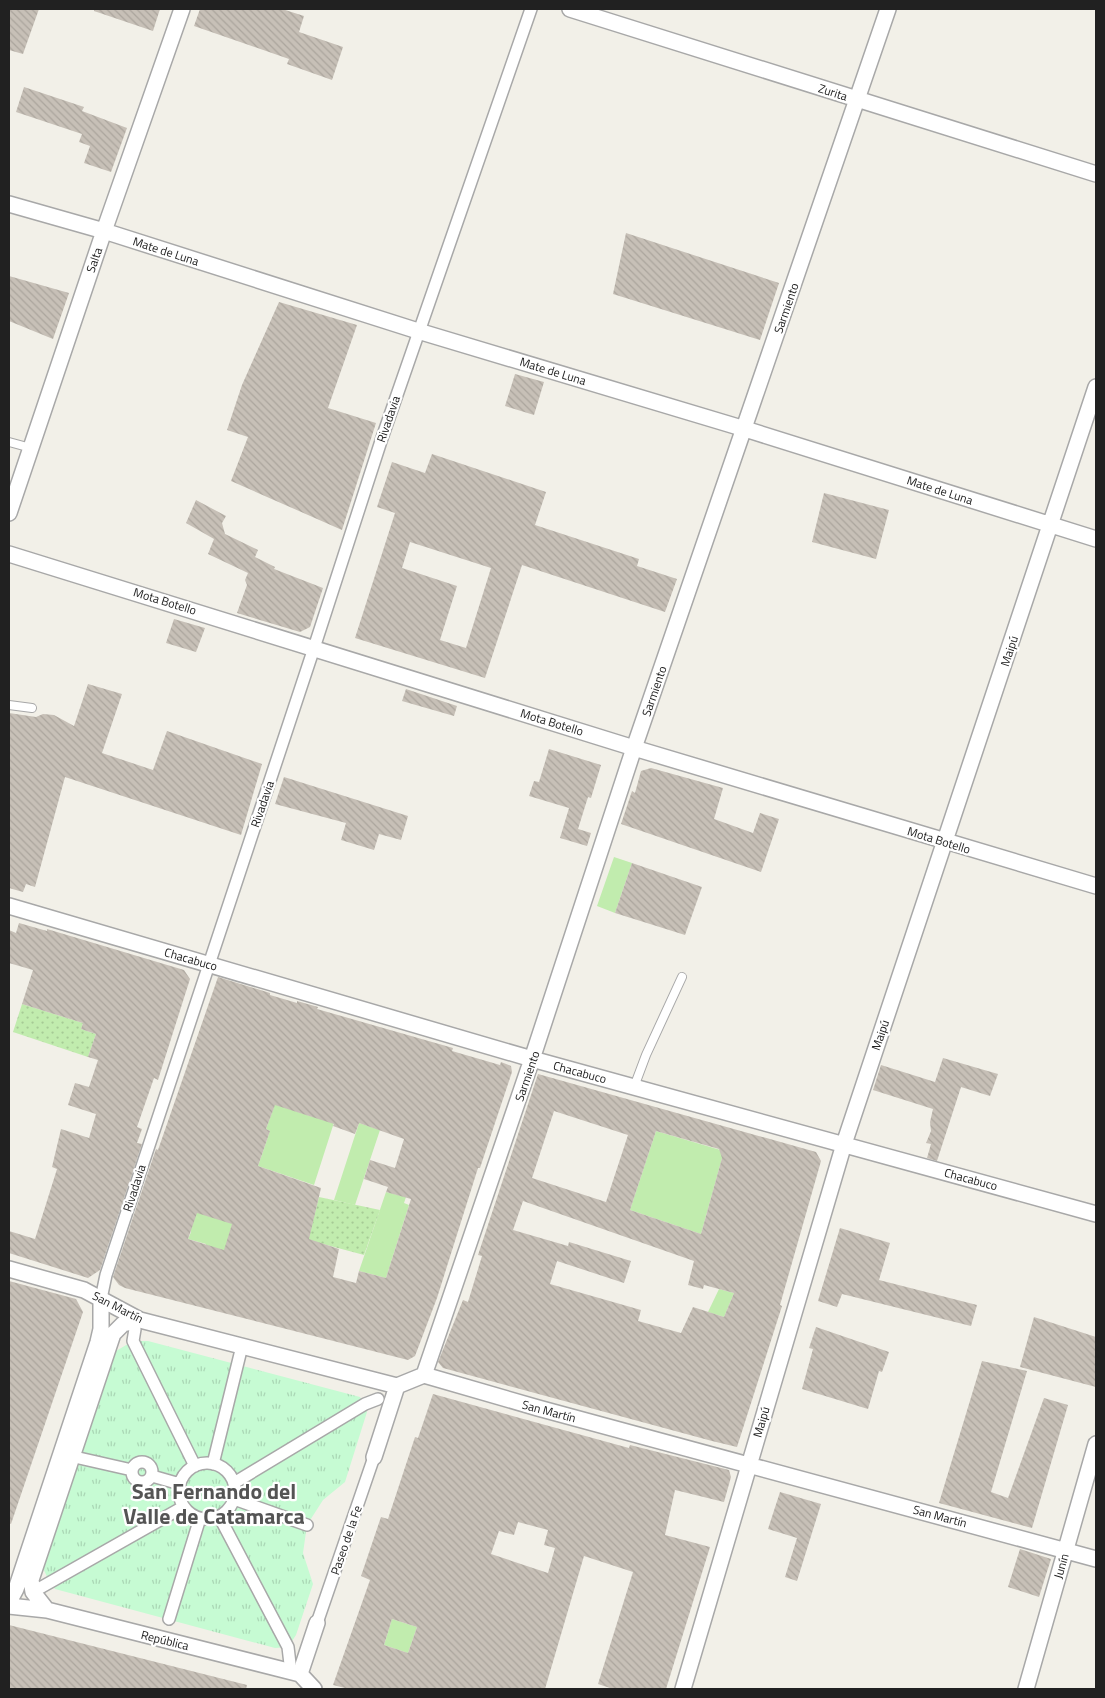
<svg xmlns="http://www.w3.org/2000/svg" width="1105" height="1698" font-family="'Titillium Web',sans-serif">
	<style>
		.grass { fill: #c1ecae }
		.park { fill: url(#park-tufts) }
		.garden { fill: url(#garden-dots) }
		.building { fill: url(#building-back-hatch); fill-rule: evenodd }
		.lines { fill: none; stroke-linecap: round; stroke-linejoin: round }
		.service-casing { stroke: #a8a8a8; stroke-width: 10 }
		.pedestrian-casing { stroke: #a8a8a8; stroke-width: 14 }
		.minor-casing { stroke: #a8a8a8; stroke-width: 18 }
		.service { stroke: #fff; stroke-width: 8 }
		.pedestrian { stroke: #fff; stroke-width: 11 }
		.minor { stroke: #fff; stroke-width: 15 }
		.labels { text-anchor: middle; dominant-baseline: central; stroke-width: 4.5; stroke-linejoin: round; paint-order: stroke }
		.street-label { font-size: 12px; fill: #212121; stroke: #fff }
		.town-label { font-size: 22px; font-weight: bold; fill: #545454; stroke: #fff }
	</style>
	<defs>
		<pattern id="park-tufts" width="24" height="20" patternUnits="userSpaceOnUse" patternTransform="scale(1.25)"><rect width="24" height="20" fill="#c6fbd3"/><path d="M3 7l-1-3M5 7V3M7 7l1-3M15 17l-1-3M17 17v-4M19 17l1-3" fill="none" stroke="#aad7b5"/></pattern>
		<pattern id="garden-dots" width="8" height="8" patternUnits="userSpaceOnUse" patternTransform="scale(1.25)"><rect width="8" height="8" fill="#c1ecae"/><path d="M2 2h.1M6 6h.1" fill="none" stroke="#a6ca95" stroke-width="1.8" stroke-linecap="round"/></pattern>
		<pattern id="building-back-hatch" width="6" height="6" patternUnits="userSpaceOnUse" patternTransform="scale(1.25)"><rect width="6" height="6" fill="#c7c0b7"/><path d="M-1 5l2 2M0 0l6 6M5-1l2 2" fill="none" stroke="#aba59d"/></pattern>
	</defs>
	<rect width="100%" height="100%" fill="#f2f0e8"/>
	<path class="grass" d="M 614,857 L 632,863 L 615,913 L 597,906 Z
		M 273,1100 L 283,1107 L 313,1117 L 339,1107 L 314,1185 L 258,1166 L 270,1131 L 266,1129 L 274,1107 Z
		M 359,1123 L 380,1130 L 355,1205 L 334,1200 Z
		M 656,1131 L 724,1151 L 701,1234 L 630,1210 Z
		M 250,1163 L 224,1253 L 206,1248 L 206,1244 L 188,1239 L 191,1232 L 179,1207 Z
		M 386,1192 L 406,1197 L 404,1203 L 409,1205 L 386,1278 L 359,1271 Z
		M 719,1289 L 734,1293 L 724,1317 L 708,1312 Z
		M 392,1619 L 417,1627 L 408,1653 L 384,1645 Z"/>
	<path class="park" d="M 133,1341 L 148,1341 L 360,1397 L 367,1412 L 345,1482 L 323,1500 L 307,1525 L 303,1553 L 313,1584 L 296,1635 L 288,1647 L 275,1648 L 55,1589 L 49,1581 L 43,1568 L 116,1351 Z"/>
	<path class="garden" d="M 22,1004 L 83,1023 L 81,1029 L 96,1034 L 88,1057 L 13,1032 Z
		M 319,1197 L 380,1210 L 364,1255 L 308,1240 Z"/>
	<path class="building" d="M 9,9 L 39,9 L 23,54 L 9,50 Z
		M 94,9 L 160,9 L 153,31 L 94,11 Z
		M 200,9 L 282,9 L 304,16 L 299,32 L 343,47 L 332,80 L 287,64 L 289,59 L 194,26 Z
		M 24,87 L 84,107 L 82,111 L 127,128 L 111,172 L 84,163 L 90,146 L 79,142 L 82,134 L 16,112 Z
		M 626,233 L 779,283 L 760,340 L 613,294 Z
		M 9,276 L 69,293 L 53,339 L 9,321 Z
		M 279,302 L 357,325 L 328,408 L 376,423 L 342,530 L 231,481 L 248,437 L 227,430 L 242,385 Z
		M 515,374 L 544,382 L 534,415 L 505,406 Z
		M 432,454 L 546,492 L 535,525 L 639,559 L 637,566 L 677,579 L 665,612 L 522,565 L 485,678 L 355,638 L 395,513 L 377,507 L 392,462 L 425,473 ZM 410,542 L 491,568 L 466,648 L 440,640 L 457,586 L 402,568 Z
		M 824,493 L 889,510 L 876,559 L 812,542 Z
		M 196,500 L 226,516 L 222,523 L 225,534 L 258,550 L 255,557 L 275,567 L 274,569 L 323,588 L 310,627 L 300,632 L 237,613 L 247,585 L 245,580 L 248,573 L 208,554 L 214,539 L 186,523 Z
		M 174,619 L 205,628 L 196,652 L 166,643 Z
		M 88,684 L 122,694 L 102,753 L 153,770 L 167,731 L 262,764 L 241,835 L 65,777 L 35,887 L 26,884 L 23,892 L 9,888 L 9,713 L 36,717 L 43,714 L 54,715 L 74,726 Z
		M 406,689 L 457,706 L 454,716 L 402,701 Z
		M 549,749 L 601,765 L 591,798 L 588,797 L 578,829 L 591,833 L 587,846 L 560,838 L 569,808 L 529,796 L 534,781 L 539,782 Z
		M 651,768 L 723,788 L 714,819 L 753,833 L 760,813 L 779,819 L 761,872 L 621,824 L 632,791 L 635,793 L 641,771 Z
		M 284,777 L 408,816 L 401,840 L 379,834 L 374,850 L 341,840 L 346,823 L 275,804 Z
		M 632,863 L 702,887 L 685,935 L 615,913 Z
		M 19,923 L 47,931 L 47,929 L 184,970 L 190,979 L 158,1080 L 154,1078 L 137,1127 L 142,1129 L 137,1143 L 142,1144 L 100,1270 L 88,1278 L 9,1253 L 9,1231 L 35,1239 L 57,1169 L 52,1167 L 61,1129 L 89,1138 L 96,1114 L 68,1105 L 75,1083 L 89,1087 L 98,1060 L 88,1057 L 96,1034 L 81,1029 L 83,1023 L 22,1004 L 33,970 L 9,963 L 9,930 L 16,933 Z
		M 218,977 L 270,993 L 270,995 L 297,1003 L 297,1001 L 318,1007 L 317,1009 L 453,1048 L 452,1051 L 500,1065 L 501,1062 L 511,1066 L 512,1072 L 480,1168 L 478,1168 L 437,1298 L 415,1356 L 408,1360 L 125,1288 L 119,1285 L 113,1277 L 156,1149 L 158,1150 ZM 275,1105 L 334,1124 L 333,1126 L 355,1134 L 359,1123 L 404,1139 L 395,1168 L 370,1160 L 364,1179 L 388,1187 L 386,1192 L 411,1199 L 386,1278 L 359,1271 L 356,1283 L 333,1277 L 339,1249 L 309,1239 L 321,1188 L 258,1166 L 270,1131 L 266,1129 ZM 197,1213 L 232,1224 L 224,1250 L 188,1239 Z
		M 943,1058 L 998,1074 L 990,1096 L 961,1087 L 937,1161 L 927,1158 L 931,1144 L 926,1143 L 931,1131 L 930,1122 L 933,1109 L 873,1090 L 881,1065 L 935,1082 Z
		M 538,1074 L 816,1152 L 821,1161 L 780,1305 L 782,1306 L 737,1447 L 712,1441 L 443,1368 L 438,1362 L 463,1300 L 468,1302 L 482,1256 L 478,1255 ZM 554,1111 L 628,1135 L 606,1202 L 532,1178 ZM 656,1131 L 719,1149 L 722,1158 L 701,1234 L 630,1210 ZM 523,1201 L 694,1261 L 688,1285 L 703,1289 L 704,1285 L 734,1293 L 724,1317 L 693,1307 L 681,1333 L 638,1321 L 641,1310 L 550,1284 L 557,1261 L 624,1283 L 631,1261 L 569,1242 L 568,1246 L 513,1230 Z
		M 840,1228 L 890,1243 L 879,1280 L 977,1305 L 971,1326 L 842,1294 L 837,1307 L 818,1301 Z
		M 9,1281 L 76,1299 L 83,1312 L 11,1524 L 9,1523 Z
		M 1034,1317 L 1096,1337 L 1096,1387 L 1020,1367 Z
		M 816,1327 L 889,1352 L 882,1372 L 879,1371 L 868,1409 L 802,1389 L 813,1349 L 809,1348 Z
		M 982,1361 L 1027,1371 L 991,1492 L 1008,1498 L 1044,1398 L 1068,1405 L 1032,1528 L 939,1503 Z
		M 433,1394 L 629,1448 L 630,1445 L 729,1470 L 731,1477 L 724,1502 L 675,1490 L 665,1535 L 710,1547 L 666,1689 L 613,1689 L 598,1684 L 633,1572 L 584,1556 L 545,1689 L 349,1689 L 333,1685 L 370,1580 L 361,1576 L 381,1517 L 388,1519 L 415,1437 L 418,1438 ZM 518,1522 L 548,1530 L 544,1545 L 555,1548 L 548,1573 L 491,1554 L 499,1531 L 514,1535 ZM 392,1619 L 417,1627 L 408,1653 L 384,1645 Z
		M 780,1492 L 821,1504 L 797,1581 L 785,1577 L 797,1538 L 768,1529 Z
		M 1020,1549 L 1051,1559 L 1039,1597 L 1008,1587 Z
		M 9,1625 L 247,1685 L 246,1689 L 9,1689 Z"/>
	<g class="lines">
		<defs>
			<path id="service" d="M 9,442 L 31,448
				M 9,705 L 32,708
				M 634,1087 L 646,1055 L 682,977"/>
			<path id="pedestrian" d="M 101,1299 L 106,1275 L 314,648 L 381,441 L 531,9
				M 135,1329 L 133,1341 L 195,1466
				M 79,1458 L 132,1470
				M132 1472a10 10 0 1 1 20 0a10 10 0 1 1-20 0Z
				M179 1491a28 28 0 1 1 56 0a28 28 0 1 1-56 0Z
				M 213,1464 L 242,1346
				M 152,1476 L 180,1484
				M 234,1483 L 365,1404 L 378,1399
				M 234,1499 L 307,1525
				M 219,1516 L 288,1647 L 290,1664
				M 40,1588 L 183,1507
				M 169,1619 L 200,1518
				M 317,1623 L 374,1457"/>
			<path id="minor" d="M 570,9 L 1096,174
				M 9,204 L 104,231 L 418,331 L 745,429 L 1096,539
				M 9,513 L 104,231 L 182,9
				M 9,554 L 634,748 L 1096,886
				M 9,906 L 532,1059 L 1096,1214
				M 9,1269 L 84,1290 L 140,1320 L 397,1386 L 424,1375 L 538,1408 L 1096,1559
				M 424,1375 L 532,1059 L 634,748 L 888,9
				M 374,1457 L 397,1386
				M 9,1602 L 16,1589 L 98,1342 L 101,1329 L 101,1299
				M 9,1606 L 47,1610 L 300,1674 L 314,1689
				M 47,1610 L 33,1592 L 31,1580 L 113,1334 L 123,1324 L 140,1320
				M 300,1674 L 317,1623
				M 683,1689 L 844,1144 L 1096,387
				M 1026,1689 L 1096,1444"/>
		</defs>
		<use href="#service" class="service-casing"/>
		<use href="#pedestrian" class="pedestrian-casing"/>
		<use href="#minor" class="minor-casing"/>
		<use href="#service" class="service"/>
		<use href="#pedestrian" class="pedestrian"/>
		<use href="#minor" class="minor"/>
	</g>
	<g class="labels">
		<g class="street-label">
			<text transform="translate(833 92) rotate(18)">Zurita</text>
			<text transform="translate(166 251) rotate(18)">Mate de Luna</text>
			<text transform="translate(94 260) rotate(-71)">Salta</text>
			<text transform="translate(786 308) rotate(-71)">Sarmiento</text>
			<text transform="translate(553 371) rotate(17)">Mate de Luna</text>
			<text transform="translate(388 419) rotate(-71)">Rivadavia</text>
			<text transform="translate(940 490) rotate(18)">Mate de Luna</text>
			<text transform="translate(165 601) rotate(17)">Mota Botello</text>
			<text transform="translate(1009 651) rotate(-72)">Maipú</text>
			<text transform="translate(654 691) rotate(-71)">Sarmiento</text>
			<text transform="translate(552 722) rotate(17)">Mota Botello</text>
			<text transform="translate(262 804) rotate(-71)">Rivadavia</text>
			<text transform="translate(939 840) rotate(17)">Mota Botello</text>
			<text transform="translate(191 959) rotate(16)">Chacabuco</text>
			<text transform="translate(880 1035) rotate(-71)">Maipú</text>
			<text transform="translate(580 1072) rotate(15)">Chacabuco</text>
			<text transform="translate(527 1076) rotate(-71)">Sarmiento</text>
			<text transform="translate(971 1179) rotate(15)">Chacabuco</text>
			<text transform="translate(134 1188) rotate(-72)">Rivadavia</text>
			<text transform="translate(118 1307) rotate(27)">San Martín</text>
			<text transform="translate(549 1411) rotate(15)">San Martín</text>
			<text transform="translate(761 1422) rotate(-74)">Maipú</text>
			<text transform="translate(940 1516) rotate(15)">San Martín</text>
			<text transform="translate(346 1540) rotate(-71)">Paseo de la Fe</text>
			<text transform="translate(1061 1566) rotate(-74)">Junín</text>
			<text transform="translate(165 1640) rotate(14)">República</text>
		</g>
		<g class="town-label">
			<text x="214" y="1491">San Fernando del<tspan x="214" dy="25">Valle de Catamarca</tspan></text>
		</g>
	</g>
	<rect width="1105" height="1698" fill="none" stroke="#212121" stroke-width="20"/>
</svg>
